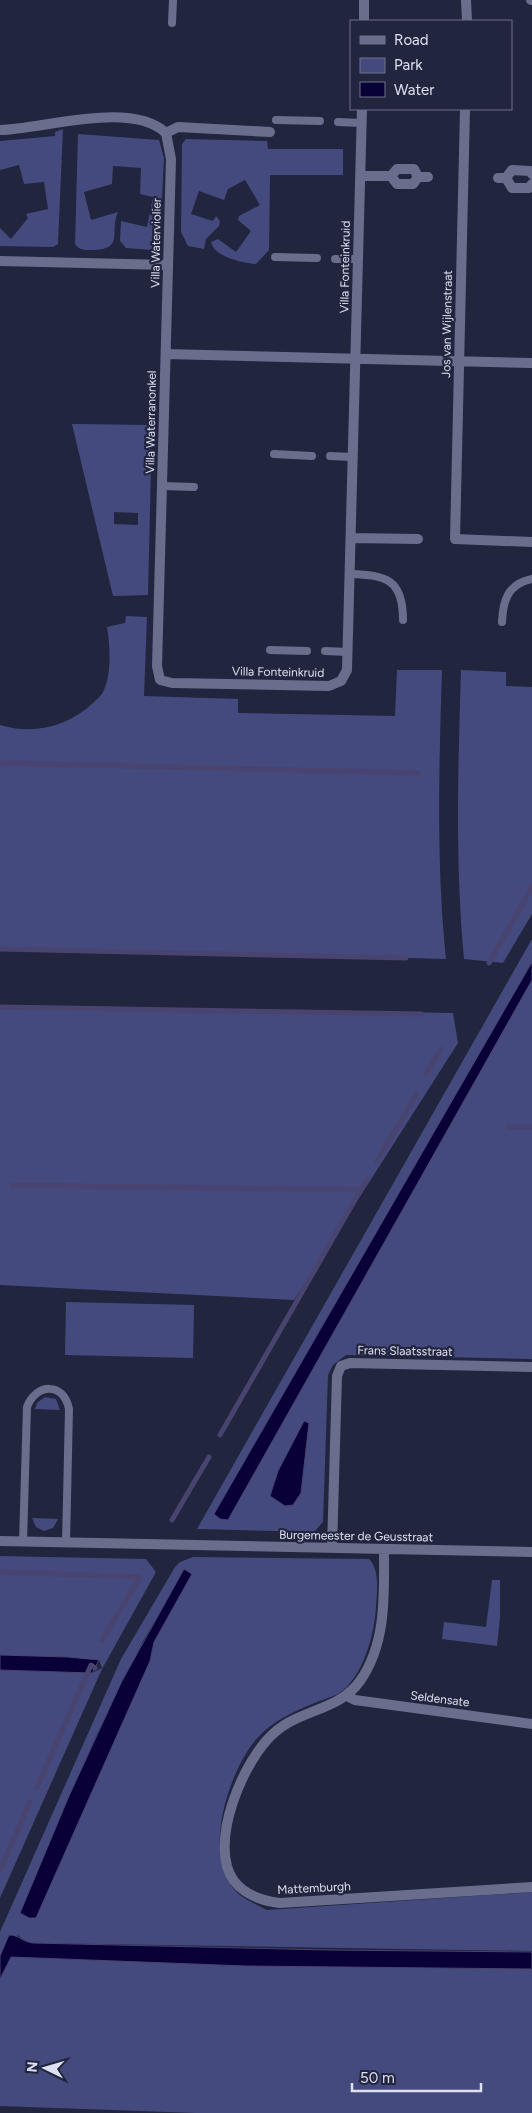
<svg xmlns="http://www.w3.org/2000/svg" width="532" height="2113" font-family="Figtree,sans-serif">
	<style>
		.green { fill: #444a7d; fill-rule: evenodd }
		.water { fill: #090038; stroke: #494370 }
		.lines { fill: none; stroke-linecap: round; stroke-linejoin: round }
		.stream { stroke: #494370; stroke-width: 5 }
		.lane { stroke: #696e8c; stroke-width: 8 }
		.street { stroke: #696e8c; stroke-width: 10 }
		.labels { text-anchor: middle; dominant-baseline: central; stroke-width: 4.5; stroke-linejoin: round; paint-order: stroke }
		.street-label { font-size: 12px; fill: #dde0f1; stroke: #22253e }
	</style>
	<rect width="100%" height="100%" fill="#22253e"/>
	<path class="green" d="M 63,129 L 58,244 L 53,247 L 0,246 L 0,228 L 11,239 L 28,218 L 26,214 L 48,209 L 44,182 L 24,184 L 19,165 L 0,170 L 0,141 L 55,136 L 55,132 Z
		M 78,134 L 159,140 L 164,158 L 160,238 L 152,250 L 126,248 L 120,241 L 121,221 L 147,227 L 153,197 L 140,194 L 141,168 L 113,166 L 112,184 L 84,192 L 91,220 L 118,212 C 109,232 125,249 93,250 C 85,250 80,251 75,244 Z
		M 186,139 L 267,141 L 268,149 L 343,149 L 343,175 L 270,175 L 269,250 L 256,264 C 243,263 214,257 211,242 L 218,239 L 236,252 L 251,231 L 238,220 L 239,216 L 260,205 L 245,180 L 228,189 L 224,200 L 199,191 L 191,214 L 213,221 L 216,216 L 220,221 L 219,226 L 206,239 L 204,249 L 188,246 L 181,232 L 182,144 Z
		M 72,424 L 152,425 L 148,595 L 113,596 ZM 114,512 L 138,513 L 138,525 L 114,524 Z
		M 126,616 L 147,617 L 144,696 L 238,699 L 238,713 L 395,716 L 397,670 L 442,670 C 439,767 436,862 446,959 L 0,947 L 0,725 C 33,735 68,727 93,703 C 96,700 101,696 103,692 C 112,675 110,645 107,627 L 125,623 Z
		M 461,670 L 506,672 L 506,686 L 532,687 L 532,914 L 503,963 L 464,959 C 455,862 458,767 461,670 Z
		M 532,939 L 532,1359 L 346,1355 L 333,1365 L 328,1375 L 323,1522 L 314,1532 L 197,1529 Z
		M 0,1005 L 453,1013 L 458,1043 L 294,1300 L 0,1285 Z
		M 66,1302 L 194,1305 L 193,1358 L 65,1355 Z
		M 45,1397 L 56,1399 L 60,1410 L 35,1409 L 37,1403 Z
		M 32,1518 L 58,1519 L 53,1528 L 44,1531 L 36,1527 Z
		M 0,1556 L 146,1559 L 156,1572 L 102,1669 L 0,1898 L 0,1670 L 92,1673 L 102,1668 L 99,1660 L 0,1655 Z
		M 193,1557 L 369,1559 C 380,1570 377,1591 376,1606 C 375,1632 363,1679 338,1694 C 332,1697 324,1699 317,1702 C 293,1712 271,1721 254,1742 C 228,1775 206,1847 230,1884 C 239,1898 254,1903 267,1910 L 532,1892 L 532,1951 L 33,1943 L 27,1943 L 18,1935 L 0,1969 L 0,1932 L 121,1659 L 175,1567 L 180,1562 ZM 185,1570 L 192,1574 L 154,1642 L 150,1661 L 20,1913 L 95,1738 L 143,1641 Z
		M 492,1580 L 500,1580 L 500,1618 L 497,1646 L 442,1639 L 444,1622 L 486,1627 Z
		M 11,1957 L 246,1966 L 532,1969 L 532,2113 L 196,2113 L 0,2106 L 0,1979 Z"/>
	<path class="water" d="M 532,962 L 532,980 L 228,1520 L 220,1519 L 214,1514 Z
		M 304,1421 L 309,1423 L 301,1493 L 293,1505 L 285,1506 L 270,1496 L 278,1471 Z
		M 184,1569 L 192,1574 L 154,1642 L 150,1661 L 36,1918 L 29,1918 L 20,1913 L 69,1796 L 122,1681 Z
		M 0,1655 L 68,1657 L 99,1660 L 92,1673 L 0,1670 Z
		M 9,1935 C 19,1935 23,1942 33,1943 L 327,1950 L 532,1952 L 532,1969 L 246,1966 L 11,1957 L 0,1979 L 0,1956 Z"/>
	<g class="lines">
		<path class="stream" d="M 0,763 L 418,773
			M 0,949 L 406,958
			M 489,963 L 532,887
			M 0,1007 L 422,1014
			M 426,1074 L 441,1049
			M 509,1127 L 532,1127
			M 377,1161 L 416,1095
			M 12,1185 L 361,1190
			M 220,1435 L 367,1179
			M 172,1520 L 209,1457
			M 0,1572 L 140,1577 L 102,1640
			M 37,1787 L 91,1665 L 95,1668
			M 0,1870 L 30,1802"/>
		<path class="lane" d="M 172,23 L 173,0
			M 276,120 L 320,121
			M 338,122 L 361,123
			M 275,257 L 317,258
			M 335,259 L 358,259
			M 274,454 L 312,456
			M 330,456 L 353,457
			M 162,486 L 194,487
			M 350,574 C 386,575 403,579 403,620
			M 502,622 C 503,600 508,584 532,579
			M 270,650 L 307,651
			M 325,651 L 348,652
			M 23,1542 L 27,1407 C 36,1383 64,1382 69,1409 L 66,1543"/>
		<path class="street" d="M 466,0 L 467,21
			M 531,0 L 532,0
			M 364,21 L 364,0
			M 465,109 L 455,539 L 532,542
			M 0,130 C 44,129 131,100 166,133 L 178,127 L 270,132
			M 166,133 L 171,159 L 157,666 L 160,680 L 172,683 L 329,686 L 341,681 L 347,670 L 362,109
			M 360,176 L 391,176 L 397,184 L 413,184 L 418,177 L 428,177
			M 391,176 L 397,169 L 414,169 L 418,177
			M 498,178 L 506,178 L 512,188 L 529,188 L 532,184
			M 506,178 L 512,170 L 530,171 L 532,174
			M 0,261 L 168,265
			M 166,354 L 532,363
			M 351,538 L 418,539
			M 0,1541 L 532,1552
			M 332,1548 L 337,1376 L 341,1366 L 350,1363 L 532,1367
			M 384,1549 C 384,1593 387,1643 360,1681 C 339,1711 300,1709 274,1733 C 244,1759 207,1844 234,1881 C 246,1896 263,1901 280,1903 L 532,1887
			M 347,1696 L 355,1700 L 532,1724"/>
	</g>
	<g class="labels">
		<g class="street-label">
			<text transform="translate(156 243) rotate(-89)">Villa Waterviolier</text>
			<text transform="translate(345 267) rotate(-89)">Villa Fonteinkruid</text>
			<text transform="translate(447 324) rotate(-89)">Jos van Wijlenstraat</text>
			<text transform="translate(151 422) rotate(-89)">Villa Waterranonkel</text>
			<text transform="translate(278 672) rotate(1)">Villa Fonteinkruid</text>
			<text transform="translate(405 1351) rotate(1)">Frans Slaatsstraat</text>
			<text transform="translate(356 1536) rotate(1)">Burgemeester de Geusstraat</text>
			<text transform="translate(440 1699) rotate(7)">Seldensate</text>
			<text transform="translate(314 1888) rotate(-3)">Mattemburgh</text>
		</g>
	</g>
	<rect x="350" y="20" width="162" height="90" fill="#22253e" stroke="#6d7086"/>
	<rect x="360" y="36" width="25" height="8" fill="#696e8c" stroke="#6d7086"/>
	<text x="394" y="45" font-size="15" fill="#dde0f1">Road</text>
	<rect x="360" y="58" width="25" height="15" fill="#444a7d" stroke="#6d7086"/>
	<text x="394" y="70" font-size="15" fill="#dde0f1">Park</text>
	<rect x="360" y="82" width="25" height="15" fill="#090038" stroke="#6d7086"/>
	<text x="394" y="95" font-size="15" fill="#dde0f1">Water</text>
	<g transform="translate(45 2068) rotate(275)" stroke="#22253e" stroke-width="4" paint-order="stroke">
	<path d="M0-4L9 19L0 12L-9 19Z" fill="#dde0f1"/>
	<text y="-8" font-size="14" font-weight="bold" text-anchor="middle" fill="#dde0f1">N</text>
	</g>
	<path d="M352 2083v8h129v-8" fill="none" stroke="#dde0f1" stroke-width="2.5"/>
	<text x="360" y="2083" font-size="15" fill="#dde0f1" stroke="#22253e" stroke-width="4" paint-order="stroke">50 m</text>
</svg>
